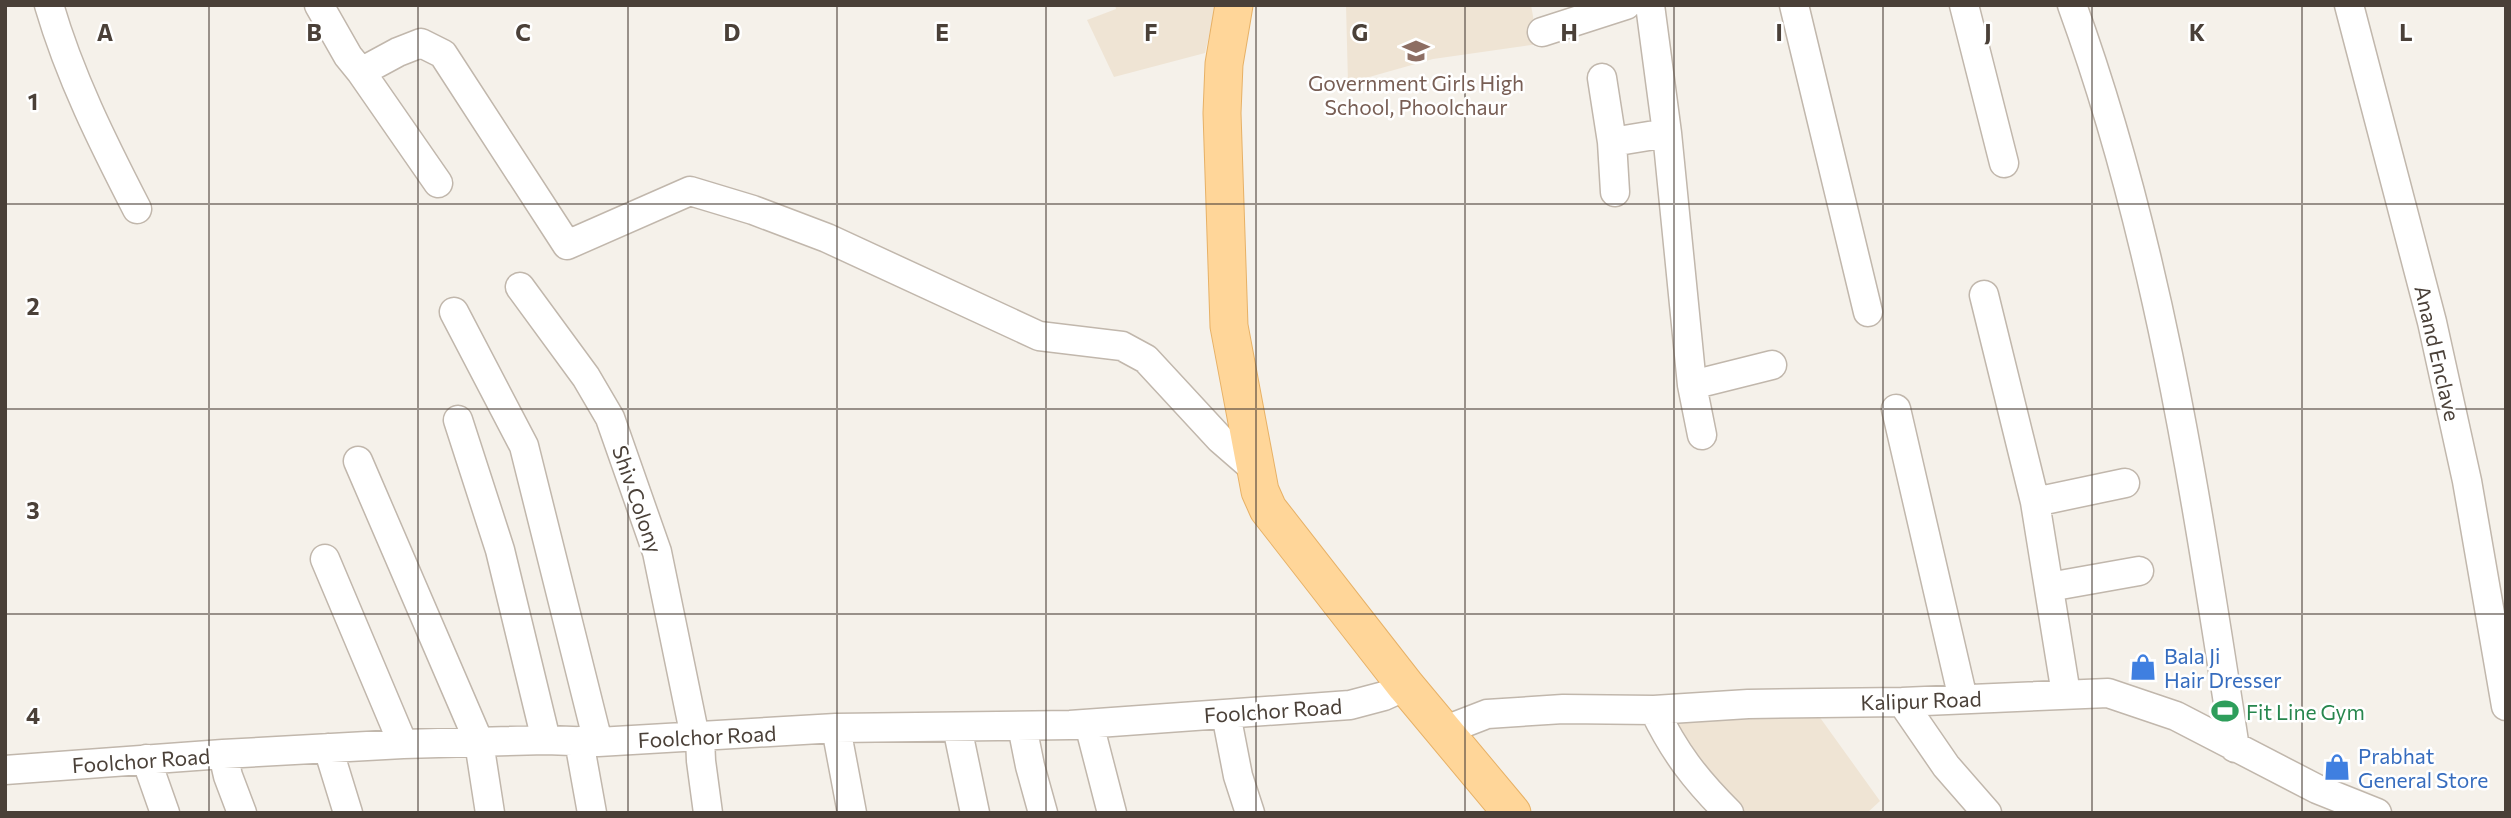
<svg xmlns="http://www.w3.org/2000/svg" width="2511" height="818" font-family="Commissioner,sans-serif">
	<style>
		.education { fill: #efe4d4 }
		.lines { fill: none; stroke-linecap: round; stroke-linejoin: round }
		.minor-casing { stroke: #c1b7ac; stroke-width: 31 }
		.major-casing { stroke: #e7b166; stroke-width: 39 }
		.minor { stroke: #fff; stroke-width: 28 }
		.major { stroke: #ffd699; stroke-width: 37 }
		.grid { fill: none; stroke: #4a4038; stroke-width: 2; stroke-opacity: 0.55 }
		.labels { text-anchor: middle; dominant-baseline: central; stroke-width: 5; stroke-linejoin: round; paint-order: stroke }
		.education-label { font-size: 21px; fill: #785e54; stroke: #fff }
		.street-label { font-size: 21px; fill: #4a4038; stroke: #fff }
		.shop-label { font-size: 21px; fill: #366cbe; stroke: #fff; text-anchor: start }
		.leisure-label { font-size: 21px; fill: #27864d; stroke: #fff; text-anchor: start }
		.grid-label { font-size: 23px; text-anchor: middle; font-weight: bold; fill: #4a4038; stroke: #fff; stroke-width: 5; stroke-linejoin: round; paint-order: stroke }
	</style>
	<rect width="100%" height="100%" fill="#f5f1ea"/>
	<path class="education" d="M 1115,5 L 1216,5 L 1205,53 L 1114,77 L 1087,20 L 1116,9 Z
		M 1346,5 L 1531,5 L 1538,44 L 1433,59 L 1348,83 Z
		M 1816,712 L 1880,801 L 1867,813 L 1739,813 L 1671,721 Z"/>
	<g class="lines">
		<defs>
			<path id="minor" d="M 49,5 C 70,77 103,143 137,209
				M 319,5 L 348,56 L 361,72 L 398,52 L 421,43 L 443,54 L 567,245 L 690,191 L 753,210 L 827,238 L 1039,336 L 1122,346 L 1146,359 L 1220,439 L 1258,472
				M 1650,5 L 1667,133 L 1692,385 L 1702,435
				M 1794,5 L 1868,312
				M 1964,5 L 2004,163
				M 2072,5 C 2159,244 2196,497 2235,748
				M 2349,5 L 2432,322 L 2467,481 L 2506,706
				M 1542,32 L 1626,5
				M 361,72 L 438,183
				M 1602,78 L 1612,142 L 1615,192
				M 1612,142 L 1667,133
				M 520,287 L 586,377 L 610,418 L 657,552 L 695,737
				M 1984,295 L 2035,502 L 2066,694
				M 454,312 L 524,446 L 598,742
				M 1692,385 L 1772,365
				M 1896,409 L 1963,699
				M 458,420 L 500,550 L 546,740
				M 358,461 L 479,742 L 490,813
				M 2035,502 L 2125,483
				M 325,559 L 403,744
				M 2049,587 L 2139,571
				M 1902,702 L 1946,766 L 1987,813
				M 1654,710 C 1675,753 1695,779 1729,813
				M 1226,714 L 1238,776 L 1250,813
				M 1089,724 L 1112,813
				M 1022,726 L 1030,766 L 1043,813
				M 957,727 L 975,813
				M 836,728 L 852,813
				M 1443,731 L 1487,714 L 1563,709 L 1654,710 L 1748,704 L 1902,702 L 2108,693 L 2176,716 L 2317,789 L 2377,813
				M 700,737 L 701,761 L 708,813
				M 579,741 L 592,813
				M 328,748 L 348,813
				M 223,754 L 228,776 L 242,813
				M 146,759 L 165,813
				M 5,770 L 223,754 L 403,744 L 546,740 L 598,742 L 836,728 L 1070,725 L 1350,705 L 1384,696 L 1406,686"/>
			<path id="major" d="M 1234,5 L 1224,64 L 1222,113 L 1229,326 L 1260,491 L 1268,509 L 1406,686 L 1512,813"/>
		</defs>
		<use href="#minor" class="minor-casing"/>
		<use href="#major" class="major-casing"/>
		<use href="#minor" class="minor"/>
		<use href="#major" class="major"/>
	</g>
	<path class="grid" d="M 209,5 L 209,813M 418,5 L 418,813M 628,5 L 628,813M 837,5 L 837,813M 1046,5 L 1046,813M 1256,5 L 1256,813M 1465,5 L 1465,813M 1674,5 L 1674,813M 1883,5 L 1883,813M 2092,5 L 2092,813M 2302,5 L 2302,813M 5,204 L 2506,204M 5,409 L 2506,409M 5,614 L 2506,614"/>
	<defs>
		<symbol id="school-bare" viewBox="-9 -9 18 18"><path d="M0-5L7-2L0 1L-7-2ZM-4 1L0 2.5L4 1V4Q0 6-4 4Z" fill="#8d6e63" stroke="#fff" stroke-width="2.5" paint-order="stroke"/></symbol>
		<symbol id="shop-bare" viewBox="-9 -9 18 18"><path d="M-5-2.5h2.3a2.7 3.5 0 0 1 5.4 0H5L5.5 6h-11ZM-1.5-2.5h3a1.5 2.3 0 0 0-3 0Z" fill="#3f7fe0" stroke="#fff" stroke-width="2.5" paint-order="stroke"/></symbol>
		<symbol id="stadium-bare" viewBox="-9 -9 18 18"><path d="M0-5a6.5 5 0 1 0 0 10a6.5 5 0 1 0 0-10ZM-3.5-1.8h7v3.6h-7Z" fill="#2e9e5b" stroke="#fff" stroke-width="2.5" paint-order="stroke"/></symbol>
	</defs>
	<g fill-rule="evenodd">
		<use href="#school-bare" x="1397" y="32" width="38" height="38"/>
		<use href="#shop-bare" x="2124" y="648" width="38" height="38"/>
		<use href="#stadium-bare" x="2206" y="692" width="38" height="38"/>
		<use href="#shop-bare" x="2318" y="748" width="38" height="38"/>
	</g>
	<g class="labels">
		<g class="education-label">
			<text x="1416" y="82">Government Girls High<tspan x="1416" dy="24">School, Phoolchaur</tspan></text>
		</g>
		<g class="street-label">
			<text transform="translate(2438 353) rotate(77)">Anand Enclave</text>
			<text transform="translate(638 499) rotate(71)">Shiv Colony</text>
			<text transform="translate(1921 700) rotate(-2)">Kalipur Road</text>
			<text transform="translate(1273 710) rotate(-4)">Foolchor Road</text>
			<text transform="translate(707 736) rotate(-3)">Foolchor Road</text>
			<text transform="translate(141 760) rotate(-4)">Foolchor Road</text>
		</g>
		<g class="shop-label">
			<text x="2164" y="655">Bala Ji<tspan x="2164" dy="24">Hair Dresser</tspan></text>
			<text x="2358" y="755">Prabhat<tspan x="2358" dy="24">General Store</tspan></text>
		</g>
		<g class="leisure-label">
			<text x="2246" y="711">Fit Line Gym</text>
		</g>
	</g>
	<g class="grid-label">
		<text x="105" y="41">A</text>
		<text x="314" y="41">B</text>
		<text x="523" y="41">C</text>
		<text x="732" y="41">D</text>
		<text x="942" y="41">E</text>
		<text x="1151" y="41">F</text>
		<text x="1360" y="41">G</text>
		<text x="1569" y="41">H</text>
		<text x="1779" y="41">I</text>
		<text x="1988" y="41">J</text>
		<text x="2197" y="41">K</text>
		<text x="2406" y="41">L</text>
		<text x="33" y="110">1</text>
		<text x="33" y="315">2</text>
		<text x="33" y="519">3</text>
		<text x="33" y="724">4</text>
	</g>
	<rect width="2511" height="818" fill="none" stroke="#4a4038" stroke-width="14"/>
</svg>
